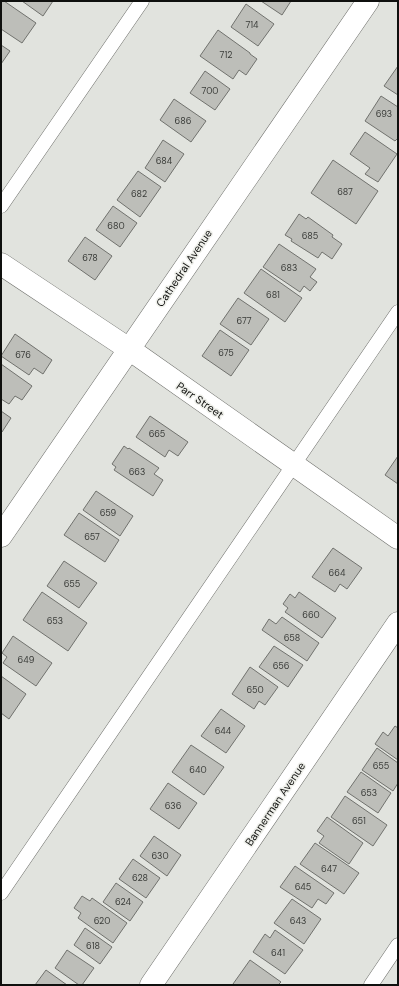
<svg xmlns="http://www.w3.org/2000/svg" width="399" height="986" font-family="'DM Sans',sans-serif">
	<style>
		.building { fill: #bdbeb9; stroke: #71726e }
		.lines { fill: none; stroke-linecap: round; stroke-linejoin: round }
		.service-casing { stroke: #6e6f6b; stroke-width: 15 }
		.minor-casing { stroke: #6e6f6b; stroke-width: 23 }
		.service { stroke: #fff; stroke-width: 14 }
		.minor { stroke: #fff; stroke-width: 22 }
		.labels { text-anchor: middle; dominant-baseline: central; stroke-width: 3; stroke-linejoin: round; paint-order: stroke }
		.number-label { font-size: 9px; fill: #3a3c39 }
		.street-label { font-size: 11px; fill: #0f100e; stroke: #eff0eb }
	</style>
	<rect width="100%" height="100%" fill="#e1e3de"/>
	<path class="building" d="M 1,1 L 4,1 L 36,23 L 22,43 L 1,29 Z
		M 22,1 L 53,1 L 43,16 Z
		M 261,1 L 291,1 L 282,15 Z
		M 246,4 L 274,24 L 258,46 L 231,27 Z
		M 218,30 L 250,53 L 250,54 L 257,59 L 246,75 L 239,70 L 233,79 L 200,56 Z
		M 1,45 L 10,51 L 1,64 Z
		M 398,66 L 398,95 L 384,86 Z
		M 205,71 L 230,89 L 215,110 L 190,93 Z
		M 381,96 L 398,107 L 398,138 L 395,141 L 365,121 Z
		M 174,99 L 206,121 L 191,142 L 160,120 Z
		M 365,132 L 397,154 L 378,182 L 365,174 L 370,168 L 350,154 Z
		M 163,140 L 184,154 L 165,182 L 145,168 Z
		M 333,160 L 378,191 L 356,224 L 311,193 Z
		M 138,171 L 161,187 L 140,217 L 117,200 Z
		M 113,206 L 137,223 L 120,247 L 96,230 Z
		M 299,214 L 306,219 L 308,217 L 333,235 L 332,237 L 342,244 L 332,259 L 322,252 L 318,258 L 291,241 L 292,239 L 285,235 Z
		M 85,237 L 112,256 L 95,280 L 68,261 Z
		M 279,244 L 316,269 L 310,277 L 317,282 L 310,291 L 304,286 L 300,292 L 263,267 Z
		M 261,269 L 302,298 L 285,322 L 244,293 Z
		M 238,298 L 269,319 L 251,345 L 220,324 Z
		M 220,330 L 249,350 L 231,376 L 202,356 Z
		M 15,334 L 52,360 L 43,374 L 34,368 L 29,375 L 1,356 Z
		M 1,364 L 32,386 L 22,400 L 15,396 L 9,404 L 1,399 Z
		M 1,411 L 11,418 L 2,432 L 1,431 Z
		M 150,416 L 188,442 L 178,456 L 169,450 L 165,457 L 136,437 Z
		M 124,446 L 128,449 L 129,448 L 159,468 L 154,474 L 163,480 L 153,496 L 114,470 L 116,467 L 112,464 Z
		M 398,456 L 398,484 L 385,475 Z
		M 96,491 L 133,516 L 120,536 L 83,510 Z
		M 79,513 L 119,540 L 105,562 L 64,535 Z
		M 333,548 L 362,568 L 347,589 L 340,584 L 335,592 L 312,577 Z
		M 64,561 L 97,583 L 79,608 L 47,586 Z
		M 42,592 L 87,623 L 68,651 L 23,620 Z
		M 299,592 L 336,618 L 322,638 L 285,612 L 288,608 L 283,604 L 290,594 L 295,598 Z
		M 282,617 L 319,643 L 307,661 L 262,630 L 269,619 L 276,624 Z
		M 13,636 L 52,663 L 36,686 L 3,663 L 7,657 L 2,653 Z
		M 274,646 L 303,665 L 288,687 L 259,667 Z
		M 250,667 L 278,687 L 265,705 L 259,701 L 254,709 L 232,694 Z
		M 1,676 L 26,694 L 9,719 L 1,713 Z
		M 221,709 L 245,726 L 226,753 L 201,736 Z
		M 395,726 L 398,728 L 398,760 L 375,744 L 383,732 L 388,736 Z
		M 191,745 L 224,767 L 204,795 L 172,772 Z
		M 377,748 L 398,763 L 398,783 L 393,791 L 362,770 Z
		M 361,772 L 391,793 L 378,813 L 347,792 Z
		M 168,783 L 197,803 L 179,829 L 150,809 Z
		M 345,796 L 387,825 L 373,846 L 331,817 Z
		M 327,817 L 363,843 L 349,864 L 319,843 L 324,836 L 317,831 Z
		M 154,836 L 181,855 L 167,876 L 140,856 Z
		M 315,843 L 359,873 L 344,894 L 300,864 Z
		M 133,859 L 160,878 L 146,898 L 119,879 Z
		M 295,866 L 334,893 L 326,904 L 318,899 L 312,908 L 280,887 Z
		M 116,883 L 143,902 L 130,921 L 103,902 Z
		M 82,896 L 90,901 L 92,898 L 127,923 L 113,943 L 78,918 L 81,913 L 74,908 Z
		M 292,899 L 321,919 L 304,944 L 274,923 Z
		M 85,928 L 112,947 L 100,964 L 74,945 Z
		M 275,930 L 303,950 L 285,974 L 253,952 L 265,934 L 270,938 Z
		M 67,950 L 94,968 L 82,985 L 79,985 L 55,968 Z
		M 250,960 L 281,982 L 278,985 L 236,985 L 233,984 Z
		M 46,970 L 67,985 L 35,985 Z"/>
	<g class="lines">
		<defs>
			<path id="service" d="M 1,206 L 142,1
				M 1,893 L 398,312
				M 371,985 L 398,945"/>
			<path id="minor" d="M 1,264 L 129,349 L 398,538
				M 1,536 L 368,1
				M 151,985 L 398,623"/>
		</defs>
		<use href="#service" class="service-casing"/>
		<use href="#minor" class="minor-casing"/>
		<use href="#service" class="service"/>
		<use href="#minor" class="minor"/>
	</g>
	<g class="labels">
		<g class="number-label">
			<text x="252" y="25">714</text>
			<text x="226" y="55">712</text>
			<text x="210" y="91">700</text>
			<text x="384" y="114">693</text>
			<text x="183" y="121">686</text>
			<text x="164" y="161">684</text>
			<text x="345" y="192">687</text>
			<text x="139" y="194">682</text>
			<text x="116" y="226">680</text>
			<text x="310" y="236">685</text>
			<text x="90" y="258">678</text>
			<text x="289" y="268">683</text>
			<text x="273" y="295">681</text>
			<text x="244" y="321">677</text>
			<text x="226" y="353">675</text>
			<text x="23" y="355">676</text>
			<text x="157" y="434">665</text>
			<text x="137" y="472">663</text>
			<text x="108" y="513">659</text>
			<text x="92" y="537">657</text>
			<text x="337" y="573">664</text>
			<text x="72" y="584">655</text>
			<text x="311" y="615">660</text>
			<text x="55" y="621">653</text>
			<text x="292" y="638">658</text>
			<text x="26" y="660">649</text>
			<text x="281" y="666">656</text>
			<text x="255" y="690">650</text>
			<text x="223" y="731">644</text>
			<text x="381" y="766">655</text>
			<text x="198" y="770">640</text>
			<text x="369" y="793">653</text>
			<text x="173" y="806">636</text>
			<text x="359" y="821">651</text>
			<text x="160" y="856">630</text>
			<text x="329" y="869">647</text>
			<text x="140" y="878">628</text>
			<text x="303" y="887">645</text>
			<text x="123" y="902">624</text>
			<text x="102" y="921">620</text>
			<text x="298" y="921">643</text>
			<text x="93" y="946">618</text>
			<text x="278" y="953">641</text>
		</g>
		<g class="street-label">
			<text transform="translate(184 268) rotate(-56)">Cathedral Avenue</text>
			<text transform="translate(200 400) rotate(35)">Parr Street</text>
			<text transform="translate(275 804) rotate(-56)">Bannerman Avenue</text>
		</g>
	</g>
	<rect width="399" height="986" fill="none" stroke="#0f100e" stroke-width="4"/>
</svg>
